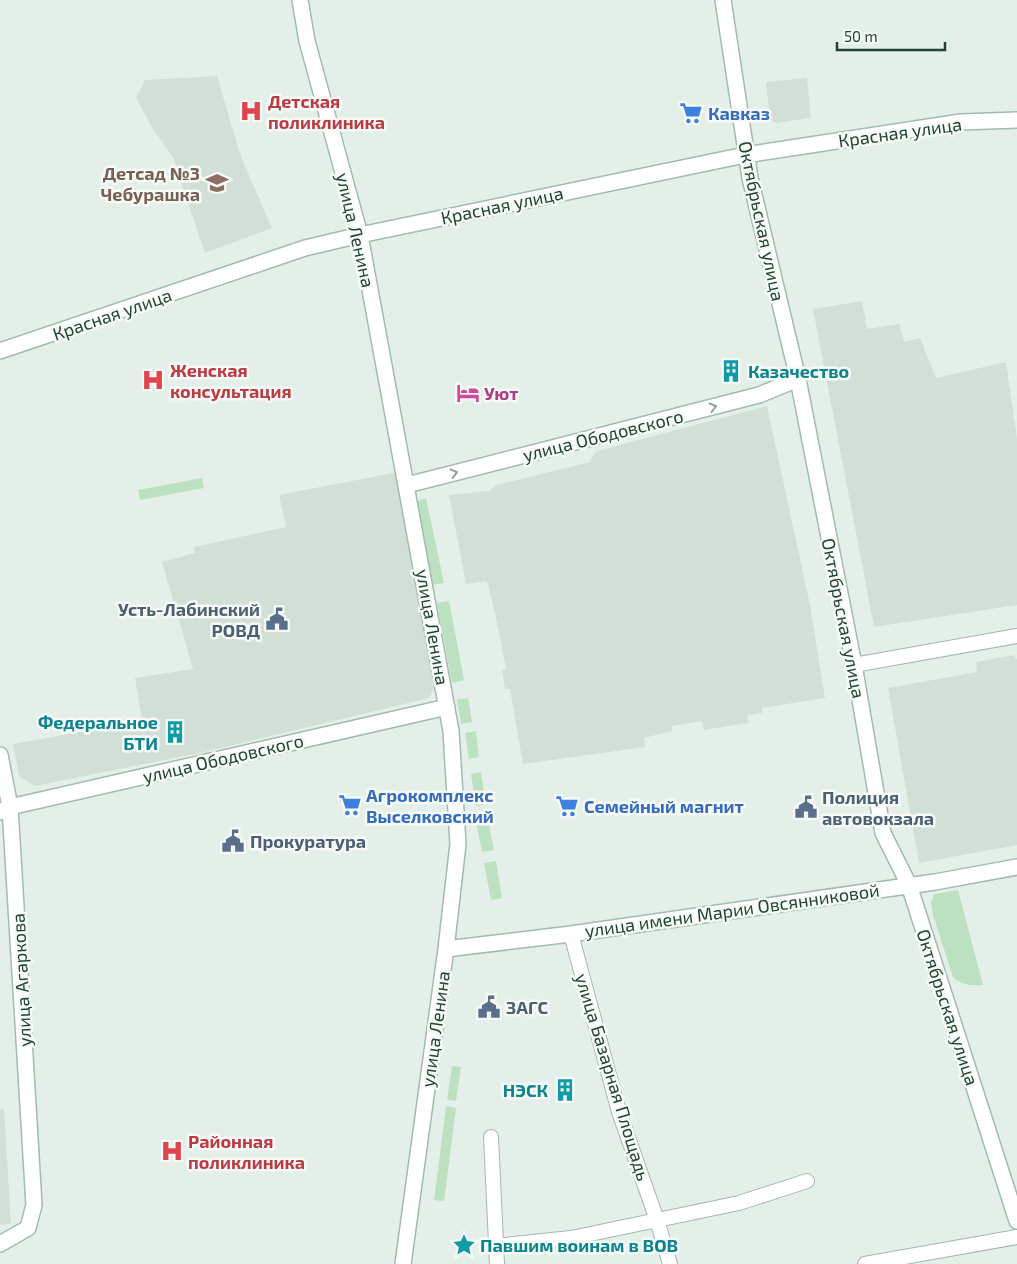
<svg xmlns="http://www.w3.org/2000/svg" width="1017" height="1264" font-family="'Exo 2',sans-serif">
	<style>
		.built { fill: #d2dfd7 }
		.green { fill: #bce1c1 }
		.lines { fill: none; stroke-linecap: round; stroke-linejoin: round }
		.street-casing { stroke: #a6b8af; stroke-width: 16 }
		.secondary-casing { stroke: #a2bbaf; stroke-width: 18 }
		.street { stroke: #fff; stroke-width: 14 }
		.secondary { stroke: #fff; stroke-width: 15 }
		.oneway { stroke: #90a09a }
		.labels { text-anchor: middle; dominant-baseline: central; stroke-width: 5; stroke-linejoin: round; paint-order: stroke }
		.health-label { font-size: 18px; font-weight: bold; fill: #be3a42; stroke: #f6fbf7; text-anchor: start }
		.shop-label { font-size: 18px; font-weight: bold; fill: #366cbe; stroke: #f6fbf7; text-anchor: start }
		.street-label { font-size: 18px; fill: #224235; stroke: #f6fbf7 }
		.education-label { font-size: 18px; font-weight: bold; fill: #785e54; stroke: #f6fbf7; text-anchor: end }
		.culture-label { font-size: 18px; font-weight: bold; fill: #0d838f; stroke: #f6fbf7; text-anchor: start }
		.hotel-label { font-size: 18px; font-weight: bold; fill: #b23c85; stroke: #f6fbf7; text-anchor: start }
		.service-label { font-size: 18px; font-weight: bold; fill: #4e5e75; stroke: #f6fbf7; text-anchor: start }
	</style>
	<rect width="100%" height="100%" fill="#e4efe9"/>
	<path class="built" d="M 217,76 L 241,157 L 272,228 L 205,253 L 173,157 L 154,131 L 136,98 L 145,80 Z
		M 807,78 L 811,118 L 776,123 L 770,120 L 766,82 Z
		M 862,301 L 867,329 L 899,324 L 904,342 L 920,338 L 936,378 L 1006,362 L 1017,439 L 1017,605 L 874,627 L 813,309 Z
		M 767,406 L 810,605 L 825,698 L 762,708 L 762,713 L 747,715 L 748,723 L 704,730 L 702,721 L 672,726 L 672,731 L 644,738 L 645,747 L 523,764 L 510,689 L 505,689 L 502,670 L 506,669 L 496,617 L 487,581 L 466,584 L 449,495 L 488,491 L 497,485 L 591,462 L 592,457 L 597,451 Z
		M 398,472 L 438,678 L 429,698 L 204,752 L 35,786 L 19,776 L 13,744 L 142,721 L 135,678 L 193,669 L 162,562 L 195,553 L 194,547 L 286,527 L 279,495 Z
		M 1014,655 L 1015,659 L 1017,659 L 1017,845 L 919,863 L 888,688 L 977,672 L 976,662 Z
		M 4,1109 L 11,1223 L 0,1225 L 0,1110 Z"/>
	<path class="green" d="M 202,478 L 204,488 L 140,500 L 138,490 Z
		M 426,498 L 444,583 L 432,585 L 416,506 L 418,501 Z
		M 449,601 L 464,680 L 452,683 L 437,603 Z
		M 468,698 L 472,722 L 461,724 L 457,700 Z
		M 476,731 L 479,757 L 469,759 L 465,733 Z
		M 481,772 L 486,805 L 476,806 L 471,774 Z
		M 487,815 L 494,850 L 482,852 L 475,817 Z
		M 496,861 L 502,898 L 491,900 L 484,863 Z
		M 958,890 L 983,985 C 971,986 962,985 953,977 L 933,915 L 931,903 L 934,894 Z
		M 452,1066 L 461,1067 L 456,1101 L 447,1100 Z
		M 446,1106 L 456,1108 L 444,1201 L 434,1200 Z"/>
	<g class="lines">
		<defs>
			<path id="street" d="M 854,665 L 1017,636
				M 571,934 L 619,1112 L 657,1220 L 670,1264
				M 491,1137 L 497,1264
				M 495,1246 L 571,1238 L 739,1203 L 807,1181
				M 865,1264 L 1017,1237"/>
			<path id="secondary" d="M 300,0 L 307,41 L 360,235 L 451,731 L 458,844 L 446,949 L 403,1264
				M 723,0 L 750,178 L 798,379 L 854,665 L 883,833 L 909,885 L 1017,1221
				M 0,351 L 305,248 L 360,235 L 745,155 L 961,122 L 1017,120
				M 407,485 L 759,395 L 798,379
				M 0,755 L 10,807 L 34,1205 L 28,1228 L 0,1244
				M 0,812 L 10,807 L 447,707
				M 446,949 L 571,934 L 935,882 L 1017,867"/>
		</defs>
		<use href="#street" class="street-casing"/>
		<use href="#secondary" class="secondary-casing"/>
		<use href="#street" class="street"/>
		<use href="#secondary" class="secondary"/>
	</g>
	<defs><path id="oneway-chevron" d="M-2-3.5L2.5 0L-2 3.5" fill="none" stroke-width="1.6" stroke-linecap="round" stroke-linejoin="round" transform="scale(1.25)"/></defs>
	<g class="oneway">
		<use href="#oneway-chevron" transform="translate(713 407) rotate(-14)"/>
		<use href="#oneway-chevron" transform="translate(454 473) rotate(-14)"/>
	</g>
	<defs>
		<symbol id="hospital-bare" viewBox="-9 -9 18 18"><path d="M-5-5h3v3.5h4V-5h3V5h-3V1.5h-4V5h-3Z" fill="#e0444e" stroke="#f6fbf7" stroke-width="2.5" paint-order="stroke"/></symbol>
		<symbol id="supermarket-bare" viewBox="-9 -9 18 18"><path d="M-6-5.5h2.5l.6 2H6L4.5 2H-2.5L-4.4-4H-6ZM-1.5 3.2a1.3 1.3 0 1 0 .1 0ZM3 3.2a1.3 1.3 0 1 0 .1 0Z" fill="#3f7fe0" stroke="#f6fbf7" stroke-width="2.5" paint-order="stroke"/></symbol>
		<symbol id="school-bare" viewBox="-9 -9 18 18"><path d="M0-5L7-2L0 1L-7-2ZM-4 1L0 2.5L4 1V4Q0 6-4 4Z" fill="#8d6e63" stroke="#f6fbf7" stroke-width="2.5" paint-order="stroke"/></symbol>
		<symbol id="building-bare" viewBox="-9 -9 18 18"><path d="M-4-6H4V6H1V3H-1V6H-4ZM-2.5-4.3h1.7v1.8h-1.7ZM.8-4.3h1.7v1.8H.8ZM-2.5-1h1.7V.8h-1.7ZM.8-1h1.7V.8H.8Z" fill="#0f9aa8" stroke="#f6fbf7" stroke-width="2.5" paint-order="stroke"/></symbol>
		<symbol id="hotel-bare" viewBox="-9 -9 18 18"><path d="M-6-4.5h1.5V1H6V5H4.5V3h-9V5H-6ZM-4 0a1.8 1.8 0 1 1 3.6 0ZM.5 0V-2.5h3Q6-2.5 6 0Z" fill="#d1479c" stroke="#f6fbf7" stroke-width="2.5" paint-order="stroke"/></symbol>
		<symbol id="civic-bare" viewBox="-9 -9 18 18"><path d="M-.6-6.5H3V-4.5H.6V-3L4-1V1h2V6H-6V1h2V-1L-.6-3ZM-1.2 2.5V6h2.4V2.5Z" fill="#5c6f8a" stroke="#f6fbf7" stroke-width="2.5" paint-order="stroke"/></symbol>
		<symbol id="sight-bare" viewBox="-9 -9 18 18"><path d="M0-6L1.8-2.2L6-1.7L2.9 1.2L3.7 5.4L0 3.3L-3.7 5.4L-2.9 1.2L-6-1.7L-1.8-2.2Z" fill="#0f9aa8" stroke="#f6fbf7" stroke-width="2.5" paint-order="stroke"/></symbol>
	</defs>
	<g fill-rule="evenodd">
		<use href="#hospital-bare" x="235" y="95" width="32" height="32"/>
		<use href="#supermarket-bare" x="675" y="97" width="32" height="32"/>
		<use href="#school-bare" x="201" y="167" width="32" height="32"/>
		<use href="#building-bare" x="715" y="355" width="32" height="32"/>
		<use href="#hospital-bare" x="137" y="364" width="32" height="32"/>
		<use href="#hotel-bare" x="452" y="377" width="32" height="32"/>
		<use href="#civic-bare" x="261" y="603" width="32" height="32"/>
		<use href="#building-bare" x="159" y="716" width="32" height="32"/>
		<use href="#supermarket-bare" x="334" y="789" width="32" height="32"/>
		<use href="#supermarket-bare" x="551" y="790" width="32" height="32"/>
		<use href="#civic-bare" x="790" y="791" width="32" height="32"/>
		<use href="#civic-bare" x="217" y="825" width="32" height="32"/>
		<use href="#civic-bare" x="473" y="991" width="32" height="32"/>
		<use href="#building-bare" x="549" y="1074" width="32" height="32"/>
		<use href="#hospital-bare" x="156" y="1135" width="32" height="32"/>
		<use href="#sight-bare" x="448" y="1229" width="32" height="32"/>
	</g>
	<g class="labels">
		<g class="health-label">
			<text x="268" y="101">Детская<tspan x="268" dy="21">поликлиника</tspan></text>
			<text x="170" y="370">Женская<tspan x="170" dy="21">консультация</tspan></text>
			<text x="188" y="1141">Районная<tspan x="188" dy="21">поликлиника</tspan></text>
		</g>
		<g class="shop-label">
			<text x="708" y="113">Кавказ</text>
			<text x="366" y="795">Агрокомплекс<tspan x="366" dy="21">Выселковский</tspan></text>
			<text x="584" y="806">Семейный магнит</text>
		</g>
		<g class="street-label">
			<text transform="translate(900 132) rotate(-8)">Красная улица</text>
			<text transform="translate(502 205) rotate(-12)">Красная улица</text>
			<text transform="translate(762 221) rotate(78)">Октябрьская улица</text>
			<text transform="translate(356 230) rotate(77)">улица Ленина</text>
			<text transform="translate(112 314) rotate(-19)">Красная улица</text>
			<text transform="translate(603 435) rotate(-14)">улица Ободовского</text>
			<text transform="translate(844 618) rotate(79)">Октябрьская улица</text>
			<text transform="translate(433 627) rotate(80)">улица Ленина</text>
			<text transform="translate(223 758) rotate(-13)">улица Ободовского</text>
			<text transform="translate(732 910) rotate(-8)">улица имени Марии Овсянниковой</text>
			<text transform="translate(21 980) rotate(-93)">улица Агаркова</text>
			<text transform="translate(948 1007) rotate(72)">Октябрьская улица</text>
			<text transform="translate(435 1029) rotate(-82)">улица Ленина</text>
			<text transform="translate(613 1077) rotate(73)">улица Базарная Площадь</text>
		</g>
		<g class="education-label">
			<text x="200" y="173">Детсад №3<tspan x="200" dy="21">Чебурашка</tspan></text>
		</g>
		<g class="culture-label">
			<text x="748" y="371">Казачество</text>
			<text x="158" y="722" text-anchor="end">Федеральное<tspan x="158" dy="21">БТИ</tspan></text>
			<text x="548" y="1090" text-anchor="end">НЭСК</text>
			<text x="480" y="1245">Павшим воинам в ВОВ</text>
		</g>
		<g class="hotel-label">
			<text x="484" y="393">Уют</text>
		</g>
		<g class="service-label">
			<text x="260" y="609" text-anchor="end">Усть-Лабинский<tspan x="260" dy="21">РОВД</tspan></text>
			<text x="822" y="797">Полиция<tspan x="822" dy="21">автовокзала</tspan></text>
			<text x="250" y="841">Прокуратура</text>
			<text x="506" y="1007">ЗАГС</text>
		</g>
	</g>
	<path d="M837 42v8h108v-8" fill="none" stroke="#224235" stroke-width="2.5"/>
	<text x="844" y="42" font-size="15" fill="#224235" stroke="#f6fbf7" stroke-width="4" paint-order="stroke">50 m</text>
</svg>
